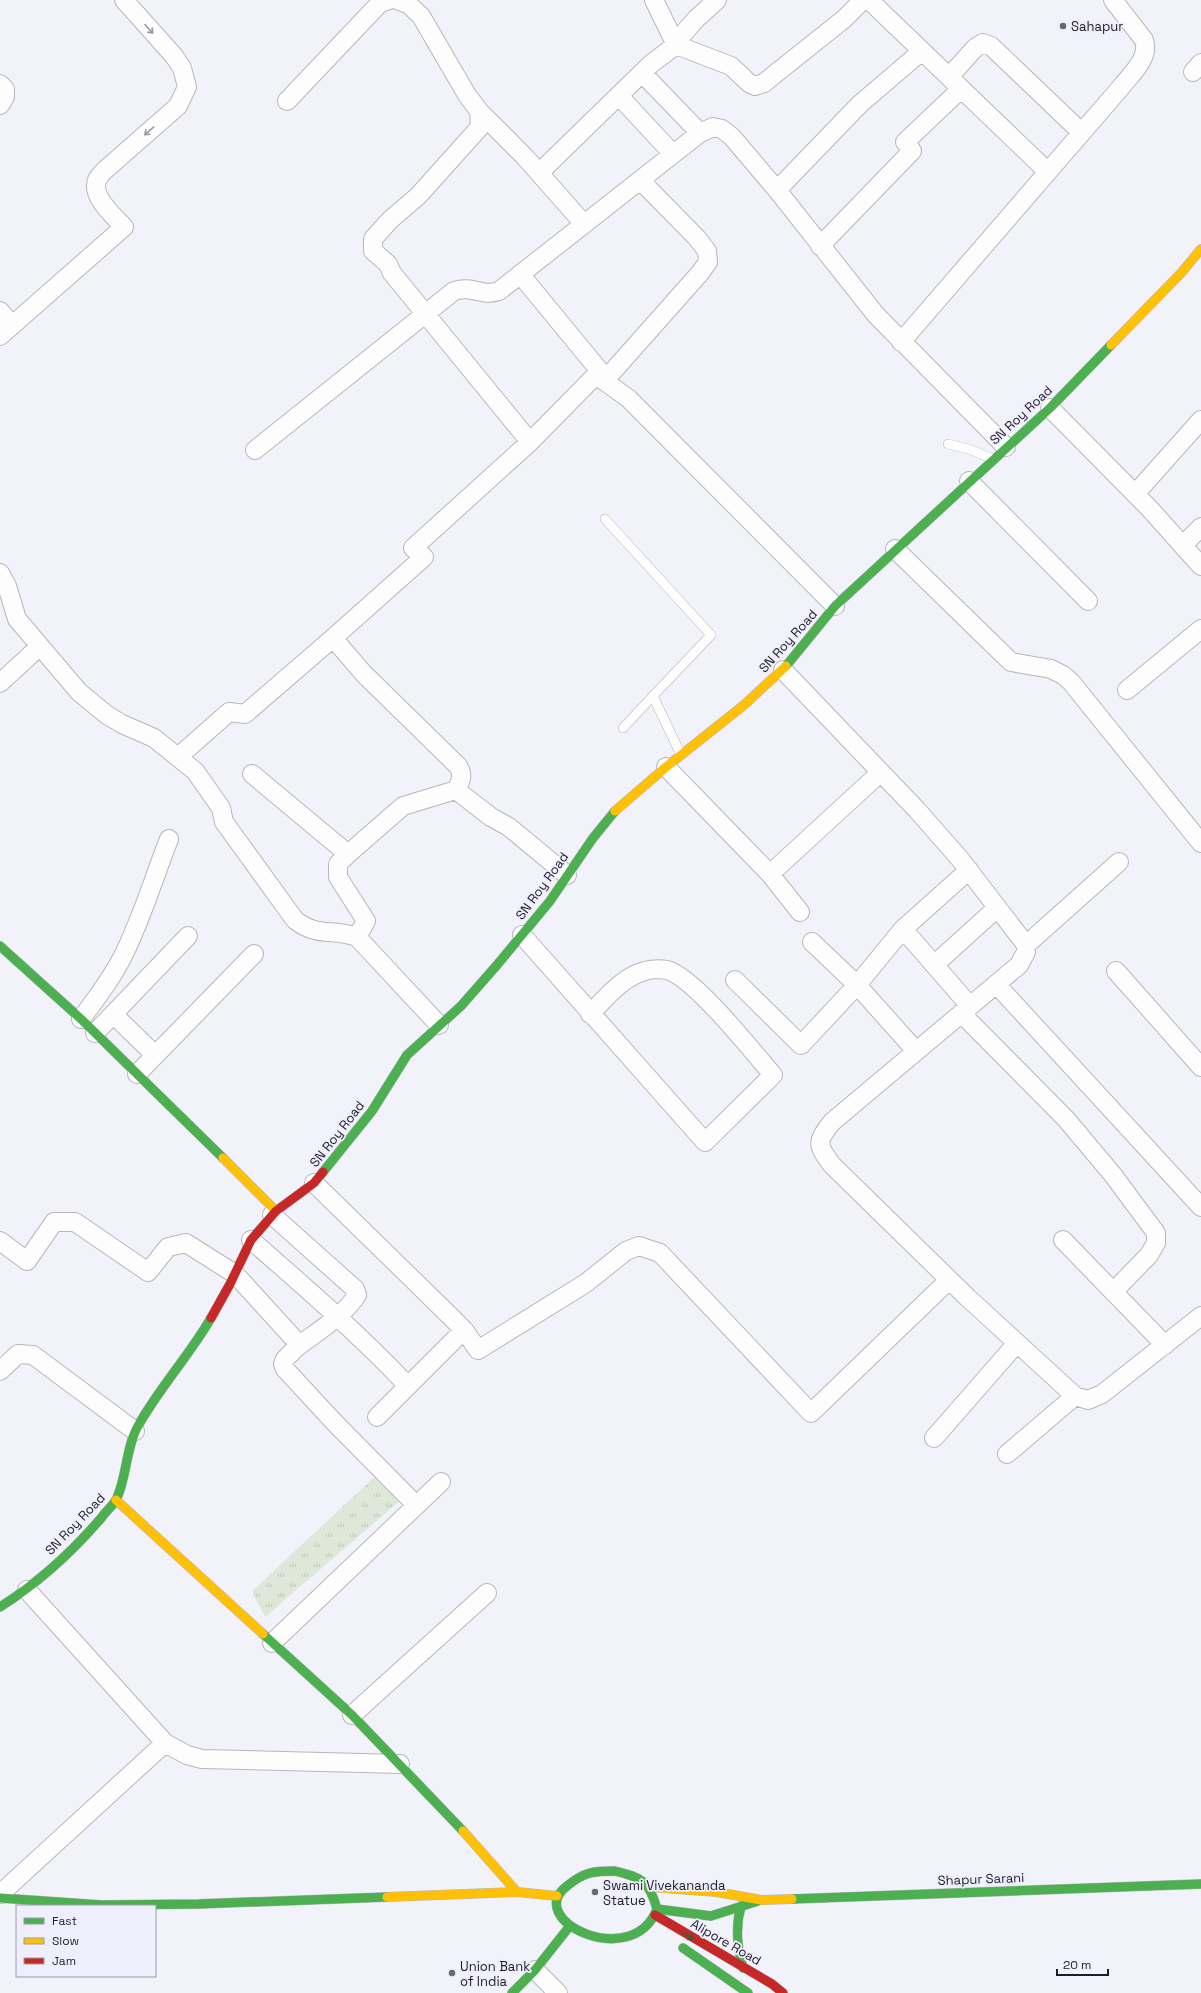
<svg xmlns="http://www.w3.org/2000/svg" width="1201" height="1993" font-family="'Space Grotesk',sans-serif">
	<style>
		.park { fill: url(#park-tufts) }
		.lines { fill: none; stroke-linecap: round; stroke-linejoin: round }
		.lane-casing { stroke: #b7b6be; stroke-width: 10 }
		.street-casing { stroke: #b7b6be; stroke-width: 20 }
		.fast-casing { stroke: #b7b6be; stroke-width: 10 }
		.slow-casing { stroke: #b7b6be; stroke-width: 10 }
		.jam-casing { stroke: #b7b6be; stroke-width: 10 }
		.lane { stroke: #fdfdfe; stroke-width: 9 }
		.street { stroke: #fdfdfe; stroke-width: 18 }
		.fast { stroke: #4caf50; stroke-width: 9 }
		.slow { stroke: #ffc107; stroke-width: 9 }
		.jam { stroke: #c62828; stroke-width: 9 }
		.oneway { stroke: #99999d }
		.oneway2 { stroke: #335f39 }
		.poi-dot { fill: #696871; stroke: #efeefd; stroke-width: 1.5 }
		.labels { text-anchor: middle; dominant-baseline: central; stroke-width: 3.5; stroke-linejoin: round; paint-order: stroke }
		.poi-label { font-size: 13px; fill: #1f1e27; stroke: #efeefd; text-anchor: start }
		.street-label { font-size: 13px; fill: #1f1e27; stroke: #efeefd }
	</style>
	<defs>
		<pattern id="park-tufts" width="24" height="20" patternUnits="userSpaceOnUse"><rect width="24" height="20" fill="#dde8d8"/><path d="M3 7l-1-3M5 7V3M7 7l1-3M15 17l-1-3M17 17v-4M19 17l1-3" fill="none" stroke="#bdc7b9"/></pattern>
	</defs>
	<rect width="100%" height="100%" fill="#f2f2fa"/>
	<path class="park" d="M 381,1471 L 403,1498 L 265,1617 L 252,1591 Z"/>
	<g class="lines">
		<defs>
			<path id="lane" d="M 948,444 L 969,449 L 993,459
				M 605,519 L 711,635 L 653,696 L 681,755
				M 623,728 L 653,696"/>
			<path id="street" d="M 397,0 L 408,4 L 421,16 L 467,95 L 479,111 L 480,127 L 418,196 L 390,220 L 373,239 L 373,251 L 388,264 L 392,273 L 530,442
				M 654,0 L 676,45 L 731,66 L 749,83 L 755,86 L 764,83 L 775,74 L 844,19 L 863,0
				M 869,0 L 1048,172
				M 1193,72 L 1201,63
				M 642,73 L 700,133
				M 949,77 L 975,48 L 983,43 L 991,46 L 1081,132
				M 0,84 L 5,89 L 5,97 L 0,105
				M 619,96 L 673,154
				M 287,101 L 380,3 L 389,0
				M 479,111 L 524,156 L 584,224
				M 539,173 L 651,64 L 676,45 L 682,35 L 696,19 L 717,0
				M 777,190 L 860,104 L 922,51
				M 820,246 L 912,151 L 905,142 L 961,89
				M 520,274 L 608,381
				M 0,311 L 12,325
				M 0,336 L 124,227 C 113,215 91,197 97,180 C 99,176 102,173 105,170 L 178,106 L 187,87 L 182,68 L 174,56 L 124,0
				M 901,342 L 1122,86 C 1132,73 1150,58 1144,40 L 1113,0
				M 606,379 L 700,273 L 708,262 L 707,251 L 697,238 L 640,180
				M 1050,408 L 1149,508 L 1201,566
				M 255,450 L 454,291 C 474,285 480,297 499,291 L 700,133 L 713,127 L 722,129 L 732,137 L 777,190 L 876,315 L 1006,447
				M 969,481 L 1088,601
				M 1135,494 L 1201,420
				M 1183,545 L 1201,527
				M 895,549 L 1011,662 L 1051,669 L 1063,675 L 1071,682 L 1201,843
				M 0,573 L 7,586 L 17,619 L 79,692 L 107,715 L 122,724 L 154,738 L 195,771 L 221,808 L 224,822 L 295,920 C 318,938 333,928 357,937 L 439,1025
				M 783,670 L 917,810 L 960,859 L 1026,945 L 1026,952 L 1019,965 L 832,1122 C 816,1142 817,1145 832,1165 L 968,1298 L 1075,1396 L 1088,1400 L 1102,1394 L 1201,1316
				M 0,683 L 39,647
				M 1127,690 L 1201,629
				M 178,757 L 229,712 L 245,714 L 333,638
				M 666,767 L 770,874 L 800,912
				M 252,774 L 348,854 L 403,806 L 456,790 C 461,780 464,776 458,766 L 364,674 L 333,638 L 424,557 L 413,548 L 530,442 L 596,375 L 629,399 L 835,606
				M 456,790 L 491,817 L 509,827 L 567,875
				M 348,854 L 338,864 L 338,877 L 366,921 L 357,937
				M 770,874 L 881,772
				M 903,929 L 970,1006
				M 522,935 L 705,1142 L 773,1075 C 753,1052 694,977 667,970 C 661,969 650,969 645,971 C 622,977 606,998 590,1014
				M 812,942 L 857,985 L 916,1051
				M 1026,945 L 1119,862
				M 934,965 L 997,908
				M 1116,971 L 1201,1067
				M 735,980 L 801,1045 L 857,985 L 903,929 L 969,870
				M 996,984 L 1201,1207
				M 961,1013 L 1066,1119 L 1113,1175 L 1156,1233 L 1156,1243 L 1149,1255 L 1113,1292
				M 114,1015 L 155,1055
				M 81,1019 C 96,999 112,978 123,956 C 142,918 154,877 169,839
				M 95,1033 L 188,936
				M 137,1074 L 254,954
				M 314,1183 L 448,1314 L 464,1330 L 478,1350 L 586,1283 L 626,1251 L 639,1246 L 660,1253 L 811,1413 L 949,1280
				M 272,1215 L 355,1289 L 357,1295 C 343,1317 316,1332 296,1348
				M 251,1240 C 305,1287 359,1334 408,1386
				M 1063,1240 L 1165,1345
				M 0,1241 L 27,1261 L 54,1222 L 75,1222 L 148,1272 L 168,1247 L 186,1243 L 235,1274 L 296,1341 L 296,1348 L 285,1359 L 283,1364 L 285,1369 L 333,1421 L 416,1505
				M 0,1371 L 18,1354 L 33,1355 L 135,1431
				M 377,1417 L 464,1330
				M 934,1438 L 1017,1343
				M 1007,1454 L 1075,1396
				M 27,1590 L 165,1743 L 187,1755 L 202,1759 L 400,1764
				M 272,1643 L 441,1482
				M 352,1715 L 487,1593
				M 0,1894 L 165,1743
				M 535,1970 L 558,1993"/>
			<path id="fast" d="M 786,666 L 835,606 L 1050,408 L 1111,345
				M 0,946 L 81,1019 L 223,1158
				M 323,1172 L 372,1111 L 407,1055 L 461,1006 L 497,965 L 550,901 L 593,838 L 615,811
				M 0,1607 C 38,1583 73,1551 102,1517 C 106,1511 114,1505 117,1498 C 127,1475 126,1447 138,1426 C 159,1388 189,1356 211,1318
				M 263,1634 L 352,1715 L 463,1831
				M 615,1871 C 643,1878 649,1881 657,1909 C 633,1972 522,1920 567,1886 C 584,1872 593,1871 615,1871 Z
				M 0,1898 L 101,1905 L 198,1904 L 387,1897
				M 792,1899 L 1201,1884
				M 741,1906 C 735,1928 737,1947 743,1968
				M 657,1909 L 711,1916 L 758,1901
				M 683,1948 L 748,1993
				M 512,1993 L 535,1970 L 569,1927"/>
			<path id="slow" d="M 1111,345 L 1182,272 L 1201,249
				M 615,811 L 666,767 L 744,705 L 786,666
				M 223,1158 L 276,1211
				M 116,1500 L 263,1634
				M 463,1831 L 517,1892
				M 651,1887 L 717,1892 L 761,1900 L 792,1899
				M 387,1897 L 517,1892 L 557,1896"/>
			<path id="jam" d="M 211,1318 L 230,1284 L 251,1240 L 276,1211 L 314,1183 L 323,1172
				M 655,1915 L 772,1984 L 783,1993"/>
		</defs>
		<use href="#lane" class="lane-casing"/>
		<use href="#street" class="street-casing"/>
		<use href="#fast" class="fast-casing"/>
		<use href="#slow" class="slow-casing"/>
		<use href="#jam" class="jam-casing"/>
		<use href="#lane" class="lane"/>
		<use href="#street" class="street"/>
		<use href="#fast" class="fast"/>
		<use href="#slow" class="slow"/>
		<use href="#jam" class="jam"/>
	</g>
	<defs><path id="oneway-shaft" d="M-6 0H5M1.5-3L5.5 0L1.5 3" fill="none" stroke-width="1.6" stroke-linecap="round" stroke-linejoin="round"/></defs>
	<g class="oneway">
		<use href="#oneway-shaft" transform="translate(149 29) rotate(48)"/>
		<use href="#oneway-shaft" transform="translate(149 131) rotate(139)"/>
	</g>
	<use class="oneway2" href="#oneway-shaft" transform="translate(688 1936) rotate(31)"/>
	<g class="poi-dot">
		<circle cx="1063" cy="26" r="4"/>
		<circle cx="595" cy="1892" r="4"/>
		<circle cx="452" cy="1973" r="4"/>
	</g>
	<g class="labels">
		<g class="poi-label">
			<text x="1071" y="26">Sahapur</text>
			<text x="603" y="1885">Swami Vivekananda<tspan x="603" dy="15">Statue</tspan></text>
			<text x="460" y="1966">Union Bank<tspan x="460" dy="15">of India</tspan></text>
		</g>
		<g class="street-label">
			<text transform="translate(1021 415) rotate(-43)">SN Roy Road</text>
			<text transform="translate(788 641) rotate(-48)">SN Roy Road</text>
			<text transform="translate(542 886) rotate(-54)">SN Roy Road</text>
			<text transform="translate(337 1134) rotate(-52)">SN Roy Road</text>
			<text transform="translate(75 1524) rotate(-46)">SN Roy Road</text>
			<text transform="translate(981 1879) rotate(-2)">Shapur Sarani</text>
			<text transform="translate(726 1942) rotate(30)">Alipore Road</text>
		</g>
	</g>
	<rect x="16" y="1905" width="140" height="72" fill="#efeefd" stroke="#9c9ba7"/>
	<rect x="24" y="1918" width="20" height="6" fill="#4caf50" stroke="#9c9ba7"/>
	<text x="52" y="1925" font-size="12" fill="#1f1e27">Fast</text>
	<rect x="24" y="1938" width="20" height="6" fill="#ffc107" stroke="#9c9ba7"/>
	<text x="52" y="1945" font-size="12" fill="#1f1e27">Slow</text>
	<rect x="24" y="1958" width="20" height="6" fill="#c62828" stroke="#9c9ba7"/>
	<text x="52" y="1965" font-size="12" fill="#1f1e27">Jam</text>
	<path d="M1057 1969v6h51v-6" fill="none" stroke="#1f1e27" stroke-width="2"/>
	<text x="1063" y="1969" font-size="12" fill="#1f1e27" stroke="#efeefd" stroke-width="3" paint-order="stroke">20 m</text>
</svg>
